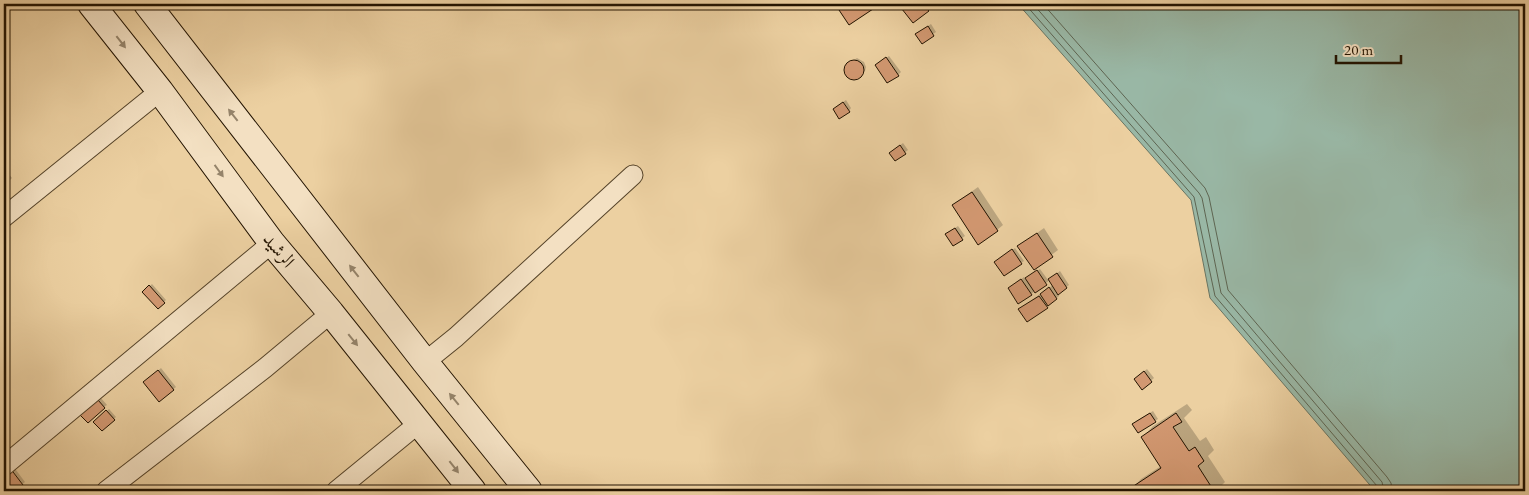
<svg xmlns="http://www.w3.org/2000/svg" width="1529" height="495" font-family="'EB Garamond',Amiri,serif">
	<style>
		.water { fill: #99b7a5; stroke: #697563 }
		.shadow { fill: #0003 }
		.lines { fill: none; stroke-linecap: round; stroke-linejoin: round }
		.shore { stroke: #5e6552; stroke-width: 1 }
		.building { fill: #d29871; stroke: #221300 }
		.street-casing { stroke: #544228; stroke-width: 21 }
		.secondary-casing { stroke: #221300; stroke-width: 28 }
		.street { stroke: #f3e0c2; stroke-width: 19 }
		.secondary { stroke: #f3e0c2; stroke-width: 26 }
		.oneway { fill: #95846b }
		.labels { text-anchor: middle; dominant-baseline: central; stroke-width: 4; stroke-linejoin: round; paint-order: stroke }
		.street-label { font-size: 19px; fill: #221300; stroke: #f3e0c2 }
	</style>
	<rect width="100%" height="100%" fill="#ecd0a1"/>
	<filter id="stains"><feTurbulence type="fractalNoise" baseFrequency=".004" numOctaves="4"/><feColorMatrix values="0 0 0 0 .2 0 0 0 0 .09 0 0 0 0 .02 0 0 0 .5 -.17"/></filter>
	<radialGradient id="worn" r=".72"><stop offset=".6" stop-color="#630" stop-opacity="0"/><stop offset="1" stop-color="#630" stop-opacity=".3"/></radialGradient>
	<path class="water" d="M 1018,4 L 1525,4 L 1525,491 L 1375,491 L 1210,298 L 1191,200 Z"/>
	<path class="shadow" d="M 899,4 L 934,4 L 913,22 Z
		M 931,24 L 936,32 L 922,42 L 920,31 Z
		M 889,56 L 901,72 L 898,75 L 879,63 Z
		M 857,58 L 864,62 L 866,67 L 865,71 L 858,78 L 849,79 L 846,75 L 845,66 Z
		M 846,100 L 851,108 L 849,111 L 837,106 Z
		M 903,143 L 908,150 L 895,160 L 890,153 Z
		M 4,168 L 12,178 L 4,186 Z
		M 978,187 L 1003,225 L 997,230 L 953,205 Z
		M 958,226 L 965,236 L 953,245 L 949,232 Z
		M 1044,228 L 1058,250 L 1034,268 L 1019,246 Z
		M 1015,248 L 1024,261 L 1021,263 L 995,262 Z
		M 1040,269 L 1048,280 L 1060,271 L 1069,285 L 1058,293 L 1059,296 L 1049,304 L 1047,307 L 1022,307 L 1053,285 L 1050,280 L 1031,294 L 1012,286 L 1024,277 L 1026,279 Z
		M 152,284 L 166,300 L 158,307 L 143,292 Z
		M 161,368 L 176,387 L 160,400 L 145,382 Z
		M 1147,369 L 1154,378 L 1143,388 L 1138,376 Z
		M 101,398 L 107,405 L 104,407 L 85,412 Z
		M 1187,404 L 1192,410 L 1184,418 L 1200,441 L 1206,437 L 1214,450 L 1208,456 L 1225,482 L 1220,487 L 1223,491 L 1174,491 L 1171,488 L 1166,491 L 1132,491 L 1131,490 L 1141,479 L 1161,466 L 1143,437 L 1153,426 Z
		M 109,409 L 116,417 L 102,430 L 95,422 Z
		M 1153,411 L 1158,419 L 1155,421 L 1136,421 Z
		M 13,466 L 25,482 L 14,491 L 11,491 L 4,481 L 4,474 Z"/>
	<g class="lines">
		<path class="shore" d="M 1025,4 L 1194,197 L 1215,296 L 1377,486 L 1378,491
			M 1033,4 L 1199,193 L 1202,198 L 1221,293 L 1382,482 L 1384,491
			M 1043,4 L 1205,188 L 1209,197 L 1228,290 L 1387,477 L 1391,483 L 1392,491"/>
	</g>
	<path class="building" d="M 848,4 L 878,4 L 879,5 L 849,25 L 839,10 Z
		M 898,4 L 923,4 L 929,11 L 913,23 Z
		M 928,26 L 934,36 L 922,44 L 915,34 Z
		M 886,57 L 899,76 L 887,83 L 875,65 Z
		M844 70a10 10 0 1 1 20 0a10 10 0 1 1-20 0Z
		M 843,102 L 850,112 L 839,119 L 833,109 Z
		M 900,145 L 906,154 L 895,161 L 889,153 Z
		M 972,192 L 998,231 L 978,245 L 952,205 Z
		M 955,228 L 963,240 L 953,246 L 945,234 Z
		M 1037,233 L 1053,257 L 1034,270 L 1017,246 Z
		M 1012,249 L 1022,264 L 1004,276 L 994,262 Z
		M 1037,270 L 1047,285 L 1035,293 L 1025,278 Z
		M 1057,273 L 1067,288 L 1058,295 L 1048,279 Z
		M 1021,279 L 1032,295 L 1018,304 L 1008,288 Z
		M 149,285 L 165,303 L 158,309 L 142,292 Z
		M 1049,287 L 1057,299 L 1048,306 L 1040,294 Z
		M 1039,296 L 1048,308 L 1027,322 L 1018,309 Z
		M 158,370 L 174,390 L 159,402 L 143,382 Z
		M 1144,371 L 1152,382 L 1142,390 L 1134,379 Z
		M 98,400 L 105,408 L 88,423 L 80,415 Z
		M 106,410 L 115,420 L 102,431 L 93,422 Z
		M 1150,413 L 1156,422 L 1138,433 L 1132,424 Z
		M 1176,413 L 1182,422 L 1173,427 L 1189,451 L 1195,447 L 1204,461 L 1198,466 L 1214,491 L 1172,491 L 1171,490 L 1169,491 L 1130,491 L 1129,489 L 1161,468 L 1141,437 Z
		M 10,468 L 23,485 L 16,491 L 10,491 L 4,483 L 4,473 Z"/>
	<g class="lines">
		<defs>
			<path id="street" d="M 4,217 L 160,91
				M 425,362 L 456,337 L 633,175
				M 4,466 L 272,243
				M 106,491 L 265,368 L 331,313
				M 336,491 L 419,423"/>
			<path id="secondary" d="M 91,4 L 160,91 L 272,243 L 331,313 L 473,491
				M 147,4 L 425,362 L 529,491"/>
		</defs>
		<use href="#street" class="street-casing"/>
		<use href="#secondary" class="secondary-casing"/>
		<use href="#street" class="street"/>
		<use href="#secondary" class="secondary"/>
	</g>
	<defs><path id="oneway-solid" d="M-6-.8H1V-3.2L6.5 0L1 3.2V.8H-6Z" transform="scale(1.25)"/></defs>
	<g class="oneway">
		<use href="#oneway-solid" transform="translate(121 42) rotate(52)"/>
		<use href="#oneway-solid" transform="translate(233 115) rotate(-128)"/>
		<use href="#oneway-solid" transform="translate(219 171) rotate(54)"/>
		<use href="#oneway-solid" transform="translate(354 271) rotate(-128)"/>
		<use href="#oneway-solid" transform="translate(353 340) rotate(51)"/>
		<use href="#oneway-solid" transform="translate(454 399) rotate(-129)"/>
		<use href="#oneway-solid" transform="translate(454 467) rotate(52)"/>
	</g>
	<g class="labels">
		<g class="street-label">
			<text transform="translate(279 250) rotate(51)">الرشيد</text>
		</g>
	</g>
	<rect width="1529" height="495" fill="none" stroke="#ecd0a1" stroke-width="20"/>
	<rect x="5" y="5" width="1519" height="485" fill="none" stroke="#221300" stroke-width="2.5"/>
	<rect x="10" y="10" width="1509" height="475" fill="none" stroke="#221300"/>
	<path d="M1336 55v8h65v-8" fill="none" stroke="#221300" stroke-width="2.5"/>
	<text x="1344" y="55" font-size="15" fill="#221300" stroke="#f3e0c2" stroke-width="4" paint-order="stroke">20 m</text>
	<rect width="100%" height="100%" filter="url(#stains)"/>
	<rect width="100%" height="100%" fill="url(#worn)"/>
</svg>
